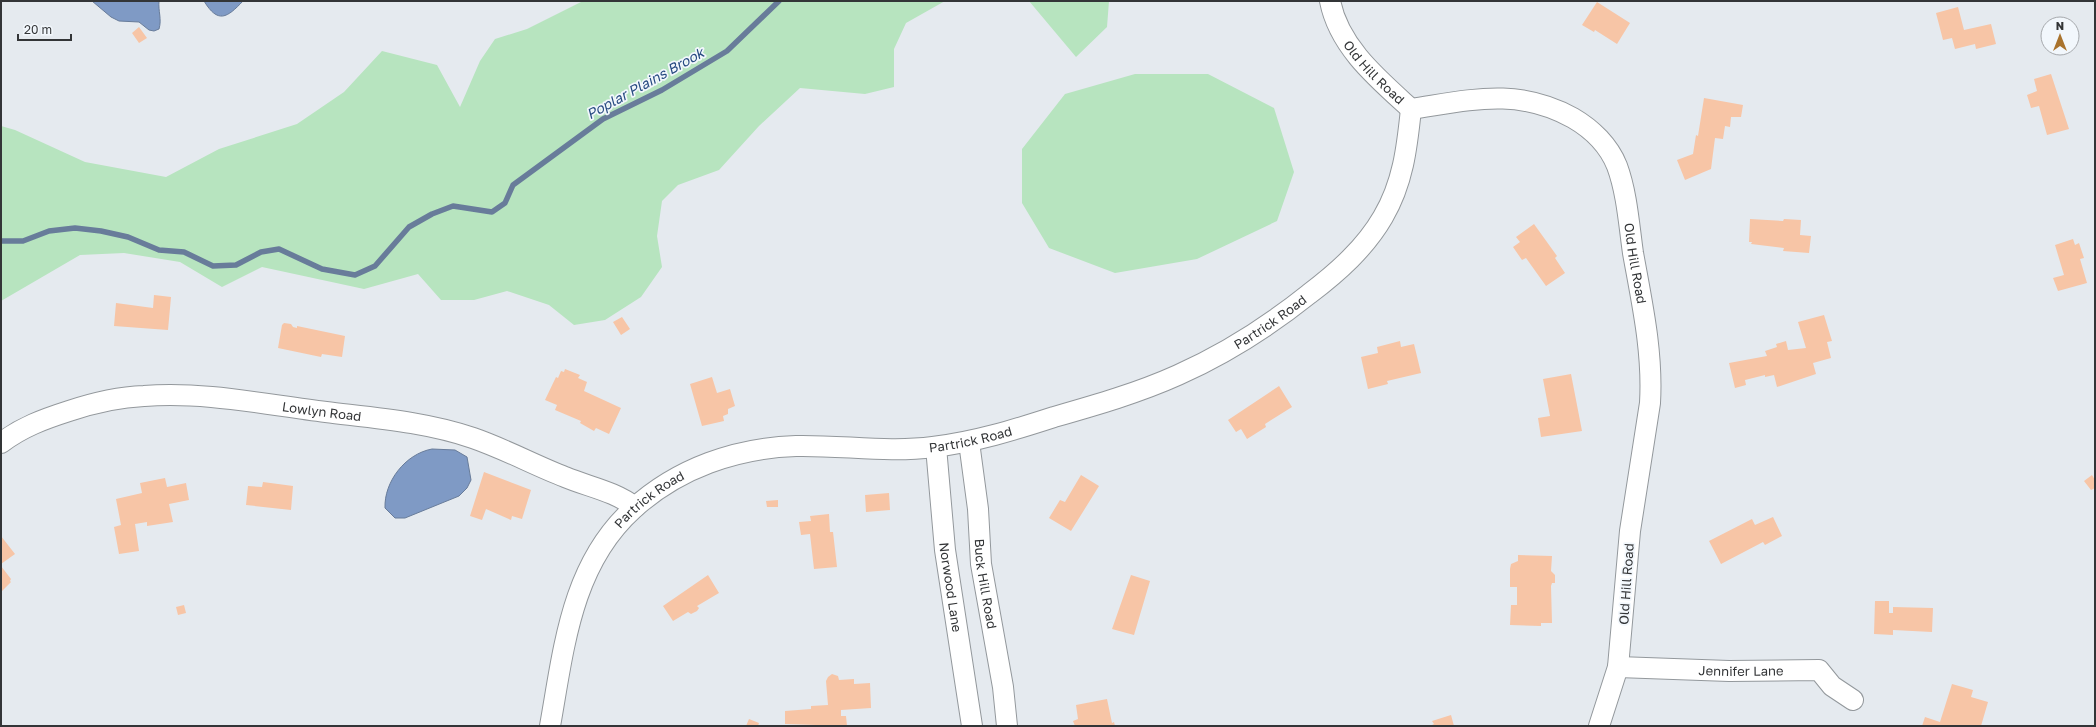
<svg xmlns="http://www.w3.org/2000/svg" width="2096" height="727" font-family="'Golos Text',sans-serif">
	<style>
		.green { fill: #b7e4bf }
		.water { fill: #7f9ac5; stroke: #687c9a }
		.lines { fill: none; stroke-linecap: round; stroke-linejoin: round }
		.stream { stroke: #687c9a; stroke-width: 5.5 }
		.building { fill: #f7c5a6 }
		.street-casing { stroke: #93989c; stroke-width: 22 }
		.street { stroke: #fff; stroke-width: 20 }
		.labels { text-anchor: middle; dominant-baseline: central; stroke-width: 3.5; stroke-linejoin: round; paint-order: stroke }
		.street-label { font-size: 13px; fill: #333537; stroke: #f2f7fc }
		.water-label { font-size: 14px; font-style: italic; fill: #274b81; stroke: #f2f7fc }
	</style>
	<rect width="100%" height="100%" fill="#e5eaef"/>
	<path class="green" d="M 583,1 L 945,1 L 906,23 L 894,49 L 894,87 L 865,94 L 800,88 L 759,126 L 719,170 L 678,185 L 662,201 L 657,236 L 662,267 L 641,297 L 605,320 L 574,325 L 549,305 L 507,291 L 474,300 L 441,300 L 418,274 L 364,289 L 262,267 L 222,287 L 180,262 L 124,253 L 80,255 L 1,301 L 1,126 L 15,130 L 85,162 L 166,177 L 219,149 L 297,124 L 344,92 L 382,51 L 437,65 L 460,107 L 480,61 L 495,39 L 527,29 Z
		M 1029,1 L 1109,1 L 1107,27 L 1076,57 Z
		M 1135,74 L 1208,74 L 1274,108 L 1294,172 L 1277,221 L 1197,259 L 1115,273 L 1049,248 L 1022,203 L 1022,149 L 1065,94 Z"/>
	<path class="water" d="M 92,1 L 159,1 C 158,11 162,19 159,29 L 154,31 L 149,30 L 139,22 L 119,21 L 111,17 Z
		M 204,1 L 243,1 C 227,18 218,24 204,1 Z
		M 432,449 L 455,450 L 467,457 L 471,480 L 467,488 L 459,496 L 405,518 L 395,518 L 385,508 C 384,482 405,454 432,449 Z"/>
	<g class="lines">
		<path class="stream" d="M 1,241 L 23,241 L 49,231 L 75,228 L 101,231 L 128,237 L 159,250 L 184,252 L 213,266 L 236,265 L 261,252 L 279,249 L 322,269 L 355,275 L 375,266 L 409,227 L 432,214 L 453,206 L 492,212 L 505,203 L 513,185 L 603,119 L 662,90 L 727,51 L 779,1"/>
	</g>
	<path class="building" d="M 1597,2 L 1630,23 L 1617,44 L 1595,30 L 1594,32 L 1582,25 Z
		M 1958,7 L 1964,30 L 1991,24 L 1996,44 L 1976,49 L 1975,44 L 1955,49 L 1952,38 L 1943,40 L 1936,13 Z
		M 139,27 L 147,38 L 139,43 L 132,33 Z
		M 2051,74 L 2069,129 L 2047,135 L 2039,106 L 2031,108 L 2027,95 L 2037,91 L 2034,79 Z
		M 1704,98 L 1743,105 L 1741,117 L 1731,117 L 1730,127 L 1725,126 L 1723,139 L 1715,138 L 1711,169 L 1685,180 L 1677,160 L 1693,154 L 1696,135 L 1698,136 Z
		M 1750,219 L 1783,221 L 1784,219 L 1801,220 L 1800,235 L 1811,236 L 1809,253 L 1783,251 L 1784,248 L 1751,244 L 1752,242 L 1749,242 Z
		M 1534,224 L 1557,256 L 1555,258 L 1565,273 L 1546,286 L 1526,258 L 1522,260 L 1513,247 L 1520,242 L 1516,237 Z
		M 2073,239 L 2075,245 L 2079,243 L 2084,258 L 2080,259 L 2087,283 L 2058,291 L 2053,278 L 2064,275 L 2055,245 Z
		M 154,295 L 171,297 L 168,330 L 114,326 L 116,303 L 153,308 Z
		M 1824,315 L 1832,341 L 1827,342 L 1831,358 L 1813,363 L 1816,374 L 1777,387 L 1774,375 L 1765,377 L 1765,375 L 1745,380 L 1746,385 L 1735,388 L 1729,363 L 1767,356 L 1765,351 L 1777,347 L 1776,344 L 1786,341 L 1788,350 L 1806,348 L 1798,322 Z
		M 622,317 L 630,329 L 621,335 L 613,322 Z
		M 284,323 L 291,324 L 293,327 L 297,328 L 297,326 L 345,336 L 342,357 L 322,354 L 321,357 L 278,348 L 282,325 Z
		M 1400,341 L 1401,347 L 1414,344 L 1421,373 L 1387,381 L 1388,384 L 1368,389 L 1361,357 L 1378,353 L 1377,347 Z
		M 565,369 L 580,375 L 578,378 L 587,382 L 584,391 L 621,408 L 609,434 L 596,428 L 594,431 L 580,423 L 581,421 L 555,410 L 557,405 L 545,400 L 556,377 L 558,378 L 561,371 L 564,372 Z
		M 1571,374 L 1582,431 L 1541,437 L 1538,418 L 1550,416 L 1543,379 Z
		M 712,377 L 717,393 L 730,389 L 735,406 L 728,409 L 728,414 L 723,416 L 724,421 L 702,426 L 690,384 Z
		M 1279,386 L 1292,407 L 1265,424 L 1266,427 L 1247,439 L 1241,429 L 1236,432 L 1228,420 Z
		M 484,472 L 531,490 L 522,519 L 512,516 L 511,520 L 486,509 L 482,520 L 470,516 Z
		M 1081,475 L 1099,486 L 1071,531 L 1049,518 L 1060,500 L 1065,502 Z
		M 2092,475 L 2095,480 L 2095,488 L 2091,490 L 2084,481 Z
		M 165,478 L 167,487 L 186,483 L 189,500 L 169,504 L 173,522 L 147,526 L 147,522 L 135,524 L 139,551 L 119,554 L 114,527 L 121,525 L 116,499 L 142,493 L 140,483 Z
		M 263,482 L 293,486 L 291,510 L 246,505 L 248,486 L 262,487 Z
		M 889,493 L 890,510 L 866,512 L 865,495 Z
		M 778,500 L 778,507 L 767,507 L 766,501 Z
		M 829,514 L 830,532 L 833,532 L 837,567 L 814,569 L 810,534 L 801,535 L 799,522 L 811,521 L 810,516 Z
		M 1773,517 L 1782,536 L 1765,545 L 1763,542 L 1721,564 L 1709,541 L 1752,519 L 1755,525 Z
		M 1,536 L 15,554 L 1,564 Z
		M 1518,555 L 1552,556 L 1551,571 L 1555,575 L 1555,583 L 1552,583 L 1551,586 L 1552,623 L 1541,623 L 1541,626 L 1510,625 L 1511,605 L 1517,605 L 1517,587 L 1510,587 L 1510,569 L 1511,564 L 1518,561 Z
		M 1,566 L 11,579 L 10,581 L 11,582 L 2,591 Z
		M 708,575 L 719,593 L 697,606 L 699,608 L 697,611 L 691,614 L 688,612 L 673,621 L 663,606 Z
		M 1131,575 L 1150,581 L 1134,635 L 1112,629 Z
		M 1875,601 L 1889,601 L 1889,613 L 1893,613 L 1893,607 L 1933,608 L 1932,632 L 1893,630 L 1893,635 L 1874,634 Z
		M 184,605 L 186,613 L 178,615 L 176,607 Z
		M 832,674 L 838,676 L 839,680 L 854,679 L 854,684 L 870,683 L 871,708 L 841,710 L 841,716 L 846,716 L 847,726 L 785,724 L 785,711 L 811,709 L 811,706 L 828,705 L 826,681 L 828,677 Z
		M 1952,684 L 1973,690 L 1971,697 L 1988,702 L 1981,726 L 1922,726 L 1925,717 L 1940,722 Z
		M 1107,699 L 1112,723 L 1114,722 L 1115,726 L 1075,726 L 1073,721 L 1078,719 L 1076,705 Z
		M 1451,715 L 1454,726 L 1430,726 L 1434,724 L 1432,721 Z
		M 749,719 L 759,723 L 758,726 L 746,726 Z"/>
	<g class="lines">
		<defs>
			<g id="street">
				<path id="s1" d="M 1330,1 C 1339,47 1378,79 1411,109 C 1471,100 1517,87 1573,118 C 1592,129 1609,146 1617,166 C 1627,193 1629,225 1633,253 C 1642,303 1653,352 1650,403 L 1630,531 L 1618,667 L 1599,726"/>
				<path id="s2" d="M 969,442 L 978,509 L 981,564 L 1003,687 L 1007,726"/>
				<path id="s3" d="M 1,443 C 22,427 44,419 69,411 C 93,403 119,397 144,396 C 204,391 267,405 326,412 C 375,418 427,422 473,438 C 505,449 534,465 565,477 C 589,487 614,491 635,507"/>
				<path id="s4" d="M 936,447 L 945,550 L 972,726"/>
				<path id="s5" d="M 1618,667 L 1729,671 L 1819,670 L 1832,686 L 1853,700"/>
				<path id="s6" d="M 550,726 C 564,648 571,565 633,509 C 678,468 736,448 796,446 C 842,445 888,453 933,447 C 975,442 1014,430 1054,417 C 1096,405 1138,393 1178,375 C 1225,354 1269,326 1309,294 C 1338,272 1365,248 1383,217 C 1403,183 1407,148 1411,109"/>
			</g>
		</defs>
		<use href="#street" class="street-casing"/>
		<use href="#street" class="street"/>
	</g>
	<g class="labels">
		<g class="street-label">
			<text stroke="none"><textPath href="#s1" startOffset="85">Old Hill Road</textPath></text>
			<text stroke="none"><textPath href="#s1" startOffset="469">Old Hill Road</textPath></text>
			<text stroke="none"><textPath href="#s6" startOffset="915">Partrick Road</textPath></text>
			<text stroke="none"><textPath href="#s3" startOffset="331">Lowlyn Road</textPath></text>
			<text stroke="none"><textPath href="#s6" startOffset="591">Partrick Road</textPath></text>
			<text stroke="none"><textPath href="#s6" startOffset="256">Partrick Road</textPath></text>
			<text stroke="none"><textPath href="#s2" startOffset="143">Buck Hill Road</textPath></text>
			<text transform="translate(1626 584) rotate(-86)">Old Hill Road</text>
			<text stroke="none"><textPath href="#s4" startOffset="141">Norwood Lane</textPath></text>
			<text stroke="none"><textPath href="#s5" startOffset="123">Jennifer Lane</textPath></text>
		</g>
		<g class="water-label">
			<text transform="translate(645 83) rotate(-29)">Poplar Plains Brook</text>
		</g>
	</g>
	<rect width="2096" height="727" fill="none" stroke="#333537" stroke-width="4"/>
	<g transform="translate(2060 36)"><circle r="19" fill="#f2f7fc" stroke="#a6a9ad"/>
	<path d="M0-3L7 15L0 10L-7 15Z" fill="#a9732e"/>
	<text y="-6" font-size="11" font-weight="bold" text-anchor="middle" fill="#333537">N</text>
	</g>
	<path d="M18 34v6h53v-6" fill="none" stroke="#333537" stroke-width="2"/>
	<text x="24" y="34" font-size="12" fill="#333537" stroke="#f2f7fc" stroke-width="3" paint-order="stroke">20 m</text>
</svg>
